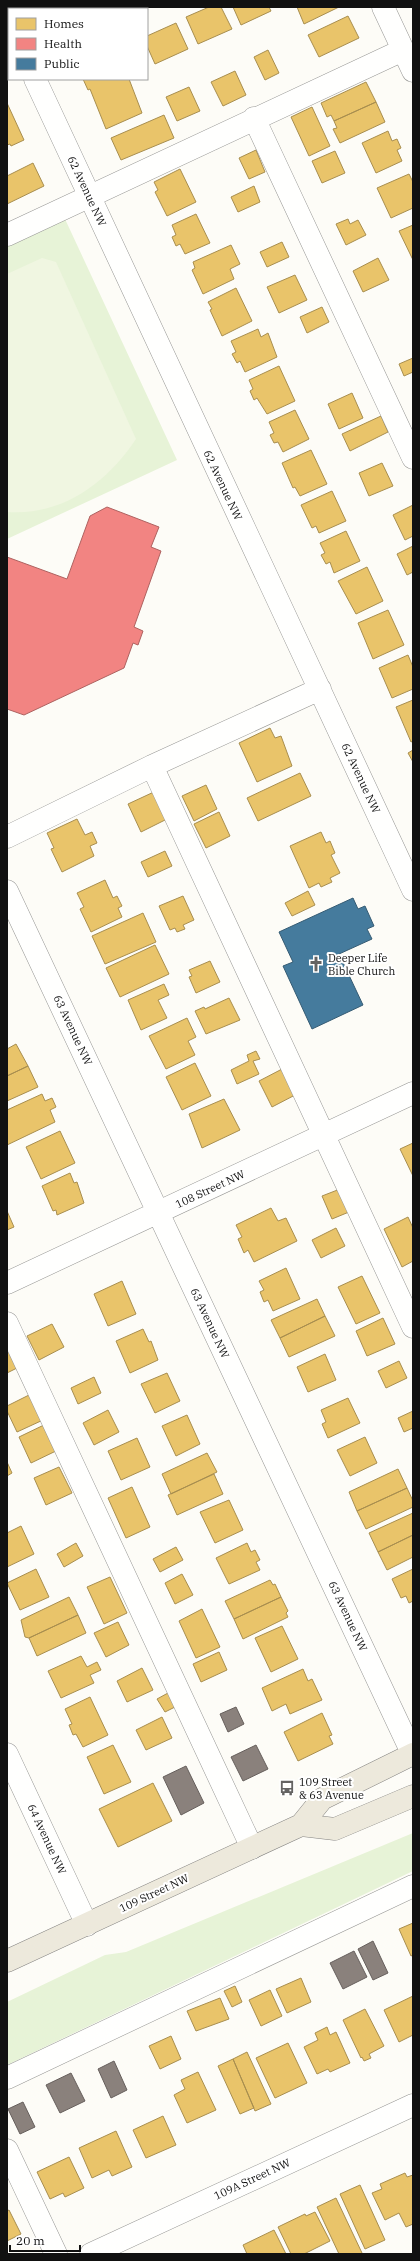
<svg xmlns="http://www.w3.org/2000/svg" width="420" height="2261" font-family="'IBM Plex Serif',serif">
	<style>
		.green { fill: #e7f3d7 }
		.pitch { fill: #f0f6e1 }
		.homes { fill: #e9c46a; stroke: #a88e4f }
		.health { fill: #f28482; stroke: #ae6260 }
		.public { fill: #457b9d; stroke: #355b73 }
		.industry { fill: #8a817c; stroke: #665f5c }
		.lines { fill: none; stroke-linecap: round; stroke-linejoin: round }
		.minor-casing { stroke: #979795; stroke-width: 23 }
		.major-casing { stroke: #858482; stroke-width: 23 }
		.minor { stroke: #fffffe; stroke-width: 22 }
		.major { stroke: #ede9dc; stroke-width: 22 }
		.labels { text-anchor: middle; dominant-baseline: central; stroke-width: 4; stroke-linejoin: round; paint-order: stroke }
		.street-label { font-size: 11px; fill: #111; stroke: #fff }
		.poi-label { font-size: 11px; fill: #111; stroke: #fff; text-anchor: start }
	</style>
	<rect width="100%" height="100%" fill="#fdfcf7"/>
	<path class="green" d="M 65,219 L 177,460 L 7,539 L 7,246 Z
		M 413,1833 L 413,1871 L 7,2065 L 7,2002 L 105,1955 L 126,1952 Z"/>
	<path class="pitch" d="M 42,258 L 56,262 L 136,439 C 107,483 62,516 7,512 L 7,274 Z"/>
	<path class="homes" d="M 209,7 L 221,7 L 232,29 L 198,44 L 186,17 Z
		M 233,7 L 269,7 L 271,11 L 241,25 Z
		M 297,7 L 339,7 L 304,24 Z
		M 348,16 L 359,38 L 319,57 L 308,35 Z
		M 176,23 L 188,49 L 155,64 L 147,46 L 147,36 Z
		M 268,50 L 279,73 L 265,80 L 254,57 Z
		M 235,71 L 246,95 L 223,106 L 211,82 Z
		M 83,79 L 129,79 L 142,113 L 106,129 L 90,89 L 88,90 Z
		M 366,82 L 376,102 L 334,121 L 331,115 L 327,117 L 321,103 Z
		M 189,87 L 200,111 L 177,121 L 166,97 Z
		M 376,102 L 385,122 L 340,143 L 333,129 L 337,128 L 334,121 Z
		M 7,103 L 24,140 L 11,146 L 10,144 L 7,145 Z
		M 312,107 L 330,146 L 309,156 L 291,117 Z
		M 164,115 L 174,138 L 121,160 L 111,138 Z
		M 388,131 L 392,141 L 397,139 L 401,148 L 397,150 L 402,161 L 376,173 L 362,143 Z
		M 256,150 L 265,172 L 249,179 L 239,158 Z
		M 335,151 L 345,173 L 322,183 L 312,161 Z
		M 33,163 L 44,186 L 7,204 L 7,176 Z
		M 180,169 L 196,202 L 167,216 L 155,192 L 158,190 L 154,182 Z
		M 409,174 L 413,182 L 413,208 L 391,218 L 377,188 Z
		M 254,186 L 260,202 L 238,212 L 231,197 Z
		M 196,214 L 210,243 L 185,254 L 180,244 L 176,246 L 172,237 L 176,235 L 172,225 Z
		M 348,219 L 350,224 L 358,220 L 366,235 L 346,245 L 336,224 Z
		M 413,225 L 413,260 L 399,231 Z
		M 282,242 L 289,257 L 267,267 L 260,252 Z
		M 231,245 L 240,264 L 230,269 L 234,279 L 203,294 L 192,270 L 195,268 L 193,262 Z
		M 378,258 L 389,280 L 363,292 L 353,271 Z
		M 295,275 L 307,300 L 279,313 L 267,287 Z
		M 236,288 L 252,321 L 222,336 L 210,310 L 212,309 L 208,302 Z
		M 322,307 L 329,322 L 307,333 L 300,317 Z
		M 258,329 L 261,337 L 268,333 L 277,357 L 245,372 L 240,361 L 237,363 L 232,354 L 236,352 L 231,341 Z
		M 413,358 L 413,372 L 404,376 L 399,364 Z
		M 279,366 L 295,401 L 267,414 L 257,398 L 254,400 L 250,391 L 253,389 L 249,380 Z
		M 352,393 L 363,418 L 339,429 L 328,404 Z
		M 295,410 L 309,439 L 283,452 L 278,442 L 274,443 L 270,435 L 274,433 L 269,422 Z
		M 381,416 L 388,432 L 350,451 L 342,434 Z
		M 311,450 L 327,484 L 300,496 L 295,487 L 293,488 L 282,463 Z
		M 382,463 L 393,486 L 369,496 L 359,473 Z
		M 332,491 L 346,521 L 319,533 L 316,526 L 312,528 L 301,505 Z
		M 413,505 L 413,536 L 405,540 L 393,515 Z
		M 346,531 L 360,561 L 334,573 L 330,562 L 326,564 L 321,555 L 325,553 L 320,543 Z
		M 413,546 L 413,572 L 407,575 L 397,554 Z
		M 367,567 L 383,601 L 356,614 L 338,581 Z
		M 388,610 L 404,645 L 373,659 L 358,623 Z
		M 408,655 L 413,667 L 413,689 L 392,698 L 379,668 Z
		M 413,700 L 413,741 L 411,742 L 396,707 Z
		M 270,728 L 275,738 L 281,736 L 292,766 L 257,782 L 239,743 Z
		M 413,750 L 413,762 L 408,753 Z
		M 300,773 L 311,796 L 258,821 L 247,798 Z
		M 206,785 L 217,809 L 194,821 L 182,796 Z
		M 156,791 L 169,818 L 141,832 L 128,804 Z
		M 219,812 L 230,836 L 206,848 L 194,824 Z
		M 77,819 L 85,835 L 92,832 L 97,843 L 90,846 L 94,856 L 62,872 L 51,849 L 54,848 L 47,833 Z
		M 321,832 L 326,843 L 330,841 L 335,853 L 331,855 L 340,873 L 330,878 L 332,882 L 321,887 L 319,883 L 309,888 L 290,846 Z
		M 165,851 L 172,866 L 148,877 L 141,862 Z
		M 105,880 L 113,898 L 117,896 L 122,906 L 118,908 L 122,917 L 91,932 L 80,909 L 84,907 L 77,893 Z
		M 308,891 L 315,905 L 292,916 L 285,903 Z
		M 183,896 L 194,920 L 183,925 L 185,929 L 177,932 L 175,928 L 170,930 L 159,906 Z
		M 143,913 L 156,942 L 105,964 L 92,936 Z
		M 155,945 L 169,974 L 120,997 L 106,968 Z
		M 210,961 L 220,982 L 196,993 L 189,977 L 192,976 L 189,970 Z
		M 164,984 L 169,995 L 158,1000 L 167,1018 L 141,1030 L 128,1000 Z
		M 229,998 L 240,1020 L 206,1034 L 195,1011 L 204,1007 L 205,1009 Z
		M 187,1018 L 196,1037 L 188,1041 L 195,1055 L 166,1069 L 149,1036 Z
		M 16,1044 L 28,1066 L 7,1076 L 7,1049 Z
		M 256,1051 L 260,1059 L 253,1061 L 259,1074 L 237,1084 L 231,1070 L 249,1061 L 247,1055 Z
		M 195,1063 L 211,1096 L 182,1110 L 166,1077 Z
		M 28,1066 L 38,1087 L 7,1101 L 7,1076 Z
		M 284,1068 L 297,1094 L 272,1107 L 259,1081 Z
		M 42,1094 L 45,1101 L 52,1098 L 56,1107 L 50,1110 L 55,1122 L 7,1145 L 7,1110 Z
		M 224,1099 L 240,1130 L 202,1148 L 189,1114 Z
		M 60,1131 L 75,1163 L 41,1179 L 26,1147 Z
		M 413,1143 L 413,1176 L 400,1149 Z
		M 70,1173 L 74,1183 L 77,1182 L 84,1203 L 57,1215 L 56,1210 L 53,1211 L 42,1186 Z
		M 340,1189 L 349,1212 L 332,1219 L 322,1196 Z
		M 271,1208 L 278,1221 L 286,1218 L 297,1241 L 254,1262 L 248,1250 L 244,1253 L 238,1239 L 242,1237 L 236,1225 Z
		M 7,1211 L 14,1227 L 7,1230 Z
		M 408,1217 L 413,1228 L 413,1261 L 402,1267 L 384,1229 Z
		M 336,1228 L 345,1246 L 321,1258 L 312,1240 Z
		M 286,1268 L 300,1299 L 273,1311 L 268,1300 L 264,1302 L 260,1292 L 264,1290 L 259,1281 Z
		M 362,1276 L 380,1313 L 356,1324 L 338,1287 Z
		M 122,1281 L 136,1314 L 108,1326 L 94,1294 Z
		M 317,1299 L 325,1316 L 280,1338 L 271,1320 Z
		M 325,1316 L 335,1336 L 289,1357 L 280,1338 Z
		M 383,1318 L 395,1344 L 367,1356 L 356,1331 Z
		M 52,1324 L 64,1347 L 39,1360 L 27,1336 Z
		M 143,1329 L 149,1342 L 151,1341 L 158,1360 L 130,1373 L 116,1341 Z
		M 7,1346 L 17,1368 L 7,1373 Z
		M 325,1354 L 336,1380 L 308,1392 L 297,1367 Z
		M 399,1361 L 407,1378 L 386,1388 L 378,1371 Z
		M 167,1373 L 180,1401 L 155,1413 L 141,1384 Z
		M 94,1377 L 101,1393 L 78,1404 L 71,1388 Z
		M 31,1394 L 43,1420 L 17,1432 L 7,1411 L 7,1406 Z
		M 348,1398 L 360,1423 L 328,1438 L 322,1424 L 326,1422 L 321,1410 Z
		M 108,1410 L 119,1432 L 94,1445 L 83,1423 Z
		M 413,1411 L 413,1428 L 404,1432 L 398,1418 Z
		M 187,1415 L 200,1444 L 176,1456 L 162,1426 Z
		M 46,1424 L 58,1450 L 31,1463 L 19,1437 Z
		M 365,1437 L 377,1463 L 350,1476 L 337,1450 Z
		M 137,1438 L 150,1467 L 121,1480 L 108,1451 Z
		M 207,1453 L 217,1472 L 171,1494 L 162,1474 Z
		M 7,1462 L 12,1473 L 7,1476 Z
		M 59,1467 L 72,1493 L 46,1505 L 34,1478 Z
		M 398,1469 L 407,1488 L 357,1511 L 349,1492 Z
		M 214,1474 L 223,1494 L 177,1515 L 168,1495 Z
		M 132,1487 L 150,1527 L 126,1538 L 108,1498 Z
		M 407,1488 L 413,1501 L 413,1507 L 366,1529 L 357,1511 Z
		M 229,1500 L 243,1530 L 215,1543 L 200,1512 Z
		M 413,1513 L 413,1535 L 378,1552 L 369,1533 Z
		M 21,1526 L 34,1554 L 7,1567 L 7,1533 Z
		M 413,1535 L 413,1557 L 387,1570 L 378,1552 Z
		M 76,1543 L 83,1556 L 64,1567 L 57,1554 Z
		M 247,1543 L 251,1552 L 255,1550 L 260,1560 L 256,1562 L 260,1570 L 229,1584 L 216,1558 Z
		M 176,1547 L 183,1560 L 160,1572 L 153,1559 Z
		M 36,1569 L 49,1597 L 20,1610 L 7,1583 Z
		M 413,1569 L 413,1601 L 409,1603 L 406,1596 L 401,1598 L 392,1579 Z
		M 182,1574 L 193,1595 L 175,1604 L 165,1583 Z
		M 110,1577 L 127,1613 L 104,1624 L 87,1587 Z
		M 270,1580 L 273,1585 L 275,1584 L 281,1597 L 234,1619 L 225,1601 Z
		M 69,1597 L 78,1615 L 29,1638 L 25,1637 L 21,1620 Z
		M 281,1597 L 288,1611 L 286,1613 L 288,1617 L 243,1639 L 234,1619 Z
		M 202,1609 L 220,1647 L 196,1658 L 179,1621 Z
		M 78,1615 L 86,1633 L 37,1656 L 29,1638 Z
		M 118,1622 L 129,1645 L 106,1657 L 94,1633 Z
		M 282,1626 L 298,1659 L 271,1672 L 255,1638 Z
		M 219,1652 L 227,1670 L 201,1682 L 193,1664 Z
		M 81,1656 L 87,1667 L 97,1662 L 101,1670 L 90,1675 L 94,1683 L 61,1698 L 48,1671 Z
		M 142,1668 L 153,1690 L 127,1702 L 117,1681 Z
		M 303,1669 L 308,1681 L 312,1679 L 322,1700 L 290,1714 L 286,1704 L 272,1711 L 262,1688 Z
		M 168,1693 L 175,1707 L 165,1712 L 157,1699 Z
		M 90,1697 L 108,1735 L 83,1747 L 76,1734 L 73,1735 L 69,1725 L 72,1724 L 65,1709 Z
		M 322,1713 L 332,1735 L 329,1736 L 333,1744 L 298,1761 L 284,1732 Z
		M 162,1717 L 172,1738 L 146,1750 L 136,1730 Z
		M 113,1745 L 131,1782 L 104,1794 L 87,1757 Z
		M 153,1783 L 172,1821 L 118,1847 L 99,1809 Z
		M 413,1923 L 413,1955 L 411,1956 L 399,1929 Z
		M 301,1978 L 311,2002 L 287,2013 L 276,1989 Z
		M 235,1986 L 242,2002 L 232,2007 L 224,1991 Z
		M 270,1990 L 282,2016 L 261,2026 L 249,2000 Z
		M 413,1996 L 413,2035 L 399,2042 L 384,2010 Z
		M 220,1998 L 229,2019 L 196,2031 L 187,2011 Z
		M 365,2009 L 384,2046 L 369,2054 L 371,2058 L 364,2061 L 362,2057 L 361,2058 L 343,2020 Z
		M 327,2027 L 330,2035 L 336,2032 L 350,2063 L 330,2072 L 328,2069 L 317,2074 L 304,2047 L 318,2040 L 315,2033 Z
		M 171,2036 L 181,2059 L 160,2069 L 149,2046 Z
		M 288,2043 L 307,2083 L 275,2098 L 256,2058 Z
		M 247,2052 L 271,2104 L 255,2111 L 233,2059 Z
		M 233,2059 L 254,2108 L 240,2114 L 218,2066 Z
		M 198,2072 L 216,2110 L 187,2123 L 174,2095 L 185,2089 L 181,2080 Z
		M 163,2116 L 176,2145 L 146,2158 L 133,2130 Z
		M 116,2131 L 132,2167 L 112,2176 L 109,2170 L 92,2178 L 79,2148 Z
		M 69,2157 L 84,2188 L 65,2197 L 63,2193 L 50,2199 L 37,2172 Z
		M 405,2173 L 407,2177 L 413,2175 L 413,2224 L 406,2227 L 399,2213 L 385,2220 L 372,2193 L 382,2189 L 380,2184 Z
		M 360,2185 L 385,2240 L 365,2249 L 340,2194 Z
		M 336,2198 L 362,2253 L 361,2254 L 339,2254 L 317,2207 Z
		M 9,2210 L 21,2234 L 7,2241 L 7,2211 Z
		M 315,2212 L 330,2241 L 304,2254 L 291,2254 L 278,2227 L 305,2214 L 306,2216 Z
		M 274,2230 L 286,2254 L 247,2254 L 243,2245 Z"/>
	<path class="health" d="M 107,507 L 159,527 L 151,547 L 161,551 L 134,627 L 143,631 L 138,645 L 133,643 L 124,668 L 24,715 L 7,709 L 7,557 L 67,579 L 90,516 Z"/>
	<path class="public" d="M 353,898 L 358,909 L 365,906 L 374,926 L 367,929 L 372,939 L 339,954 L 363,1005 L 312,1029 L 283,966 L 293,962 L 279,932 Z"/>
	<path class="industry" d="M 236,1707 L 244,1724 L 228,1732 L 220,1714 Z
		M 256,1745 L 268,1769 L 243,1781 L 231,1757 Z
		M 186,1766 L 204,1803 L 181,1815 L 163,1777 Z
		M 373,1941 L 388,1973 L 373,1980 L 358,1949 Z
		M 354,1951 L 367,1977 L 343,1989 L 330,1963 Z
		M 114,2061 L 127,2090 L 111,2098 L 98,2069 Z
		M 71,2073 L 85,2101 L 60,2113 L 46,2085 Z
		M 23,2102 L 35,2127 L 20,2134 L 8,2109 Z"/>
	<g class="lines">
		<defs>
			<path id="minor" d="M 383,7 L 413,71
				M 48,9 L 53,7
				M 7,27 L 9,26
				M 35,79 L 413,890
				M 254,118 L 413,458
				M 7,235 L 403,50
				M 152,766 L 413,1327
				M 7,837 L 152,766 L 320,689
				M 7,891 L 413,1755
				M 7,1283 L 413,1093
				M 7,1323 L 252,1848
				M 7,1754 L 87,1925
				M 7,2078 L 413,1886
				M 7,2150 L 56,2254
				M 91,2254 L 413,2105"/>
			<path id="major" d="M 301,1825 L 335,1829 L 413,1796
				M 7,1961 L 301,1825 L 322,1799 L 413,1754"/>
		</defs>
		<use href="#minor" class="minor-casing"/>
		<use href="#major" class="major-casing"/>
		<use href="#minor" class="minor"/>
		<use href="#major" class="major"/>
	</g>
	<defs>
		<symbol id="church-bare" viewBox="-9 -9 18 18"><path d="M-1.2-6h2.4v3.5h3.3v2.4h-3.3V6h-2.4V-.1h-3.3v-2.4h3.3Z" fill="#646362" stroke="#fff" stroke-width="2.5" paint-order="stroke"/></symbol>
		<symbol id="bus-bare" viewBox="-9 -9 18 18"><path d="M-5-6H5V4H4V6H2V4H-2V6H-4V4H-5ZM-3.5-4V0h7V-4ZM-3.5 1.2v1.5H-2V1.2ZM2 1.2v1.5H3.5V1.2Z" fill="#646362" stroke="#fff" stroke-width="2.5" paint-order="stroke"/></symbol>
	</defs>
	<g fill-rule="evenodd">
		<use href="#church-bare" x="305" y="953" width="22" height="22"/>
		<use href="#bus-bare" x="276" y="1777" width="22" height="22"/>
	</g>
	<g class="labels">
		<g class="street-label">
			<text transform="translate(87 191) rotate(65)">62 Avenue NW</text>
			<text transform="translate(223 485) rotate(65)">62 Avenue NW</text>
			<text transform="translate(361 778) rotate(65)">62 Avenue NW</text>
			<text transform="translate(73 1030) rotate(65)">63 Avenue NW</text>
			<text transform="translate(210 1189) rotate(-25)">108 Street NW</text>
			<text transform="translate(210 1323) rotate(65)">63 Avenue NW</text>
			<text transform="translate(348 1616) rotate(65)">63 Avenue NW</text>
			<text transform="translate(47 1839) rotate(65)">64 Avenue NW</text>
			<text transform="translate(154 1893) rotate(-25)">109 Street NW</text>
			<text transform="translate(252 2179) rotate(-25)">109A Street NW</text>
		</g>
		<g class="poi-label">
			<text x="328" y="958">Deeper Life<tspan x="328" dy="13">Bible Church</tspan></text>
			<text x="299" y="1782">109 Street<tspan x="299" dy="13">&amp; 63 Avenue</tspan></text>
		</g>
	</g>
	<rect width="420" height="2261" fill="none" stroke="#111111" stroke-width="16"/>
	<rect x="8" y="8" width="140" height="72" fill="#ffffff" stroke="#a0a0a0"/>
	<rect x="16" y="18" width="20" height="12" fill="#e9c46a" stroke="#a0a0a0"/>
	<text x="44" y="28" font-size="12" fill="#111111">Homes</text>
	<rect x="16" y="38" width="20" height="12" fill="#f28482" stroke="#a0a0a0"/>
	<text x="44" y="48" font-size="12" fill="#111111">Health</text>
	<rect x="16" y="58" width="20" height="12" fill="#457b9d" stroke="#a0a0a0"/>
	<text x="44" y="68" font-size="12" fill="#111111">Public</text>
	<path d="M10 2245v6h70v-6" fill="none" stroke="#111111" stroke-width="2"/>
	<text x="16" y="2245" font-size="12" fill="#111111" stroke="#ffffff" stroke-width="3" paint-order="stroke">20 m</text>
</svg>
